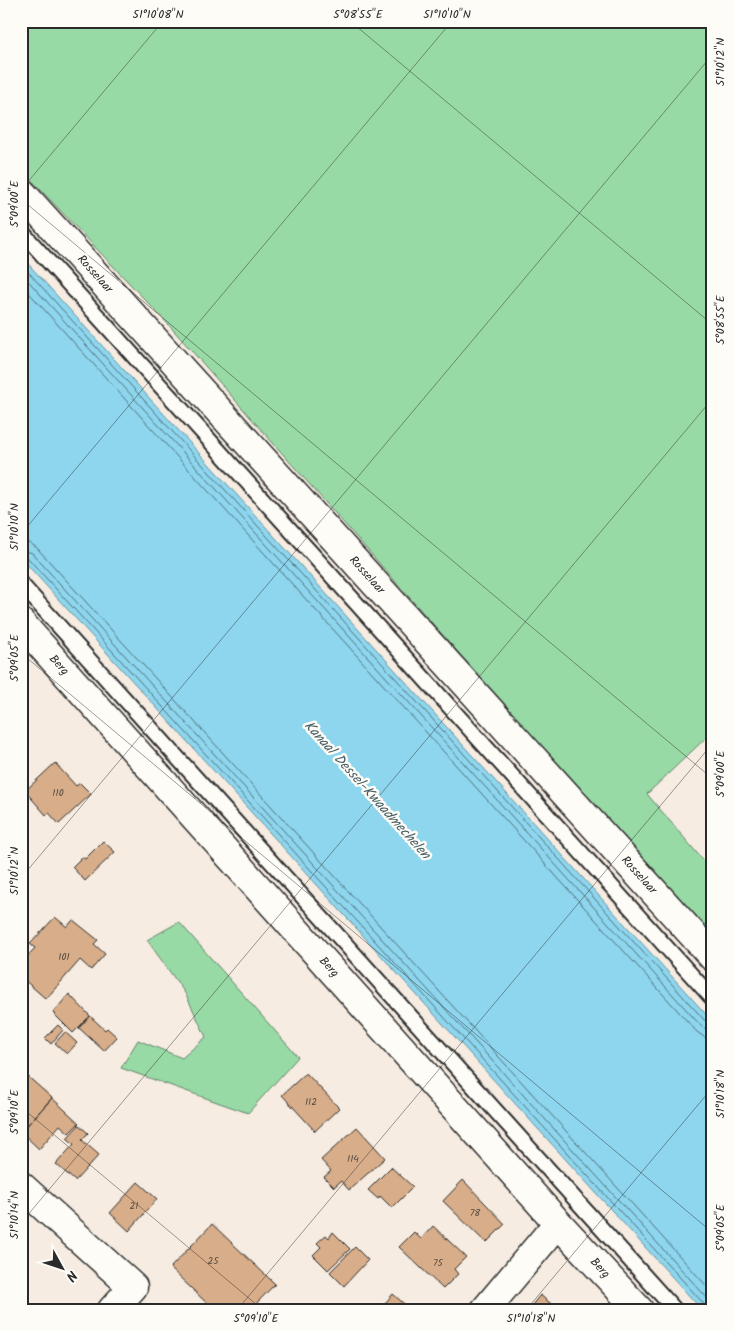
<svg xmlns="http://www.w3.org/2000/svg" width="734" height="1331" font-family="Kalam,sans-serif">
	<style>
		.green { fill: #98daa5; stroke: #628268 }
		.water { fill: #8dd6ee; stroke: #6692a0 }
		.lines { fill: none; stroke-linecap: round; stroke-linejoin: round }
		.shore { stroke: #526f79; stroke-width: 1 }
		.building { fill: #d8ad89; stroke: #2b2b2b }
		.service-casing { stroke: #2b2b2b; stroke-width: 18 }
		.minor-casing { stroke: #2b2b2b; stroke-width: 31 }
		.service { stroke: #fdfcf7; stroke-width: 14 }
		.minor { stroke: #fdfcf7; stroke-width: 28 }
		.ticks { fill: none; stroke: #2b2b2b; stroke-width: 1; stroke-opacity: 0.45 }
		.labels { text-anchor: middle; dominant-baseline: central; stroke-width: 5; stroke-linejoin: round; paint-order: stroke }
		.number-label { font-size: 10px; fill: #564c42 }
		.street-label { font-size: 12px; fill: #2b2b2b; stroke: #fdfcf7 }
		.water-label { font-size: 14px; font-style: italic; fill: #485e66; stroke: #fdfcf7 }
		.neatline { fill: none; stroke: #2b2b2b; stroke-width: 2 }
		.ticks-label { font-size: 12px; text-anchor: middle; fill: #2b2b2b }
	</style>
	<rect width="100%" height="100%" fill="#f6ece1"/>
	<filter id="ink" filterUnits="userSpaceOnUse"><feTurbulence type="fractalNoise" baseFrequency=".02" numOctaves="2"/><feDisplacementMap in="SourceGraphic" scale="10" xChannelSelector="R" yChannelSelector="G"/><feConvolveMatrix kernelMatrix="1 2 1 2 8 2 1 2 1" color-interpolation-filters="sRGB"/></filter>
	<g filter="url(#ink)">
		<path class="green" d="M 21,21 L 713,21 L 713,731 L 647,794 L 713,872 L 713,941 L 167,323 L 21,169 Z
			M 179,922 L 298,1057 L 248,1113 L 121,1068 L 138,1040 L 182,1058 L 206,1037 L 185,993 L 147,940 Z"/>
		<path class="water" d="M 21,256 L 713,1022 L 713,1310 L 702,1310 L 21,558 Z"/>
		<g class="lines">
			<path class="shore" d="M 21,264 L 707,1023 L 713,1025
				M 21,273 L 702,1027 L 713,1031
				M 21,284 L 697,1032 L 704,1037 L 713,1038
				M 21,541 L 30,543 L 37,548 L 713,1293
				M 21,549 L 32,553 L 709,1300 L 712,1310
				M 21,555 L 27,557 L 704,1304 L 706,1310"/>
		</g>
		<path class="building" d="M 55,763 L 76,786 L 80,783 L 91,794 L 59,824 L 49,813 L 46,815 L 25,791 Z
			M 103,841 L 115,852 L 85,881 L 72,867 L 82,857 L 85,859 Z
			M 55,917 L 67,927 L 73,920 L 98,940 L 94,944 L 105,954 L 91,970 L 80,960 L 46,999 L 21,977 L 21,963 L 35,948 L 30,944 Z
			M 69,994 L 90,1016 L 73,1033 L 53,1013 Z
			M 90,1016 L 105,1030 L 107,1028 L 117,1037 L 104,1051 L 79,1028 Z
			M 58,1025 L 63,1030 L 51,1044 L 45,1038 Z
			M 65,1032 L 77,1043 L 67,1054 L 55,1043 Z
			M 306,1073 L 339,1108 L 315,1131 L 282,1095 Z
			M 25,1074 L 52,1098 L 21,1132 L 21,1078 Z
			M 52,1098 L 79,1123 L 69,1133 L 60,1125 L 39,1149 L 21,1132 Z
			M 79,1125 L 88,1133 L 82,1140 L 99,1155 L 75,1181 L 56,1164 L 74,1144 L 67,1138 Z
			M 357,1127 L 385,1158 L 349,1190 L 341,1181 L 334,1187 L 324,1177 L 331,1171 L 321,1160 Z
			M 391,1167 L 413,1187 L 392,1208 L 380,1196 L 378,1199 L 368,1190 Z
			M 463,1180 L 505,1224 L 486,1243 L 443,1201 Z
			M 138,1182 L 157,1199 L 129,1231 L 110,1213 Z
			M 212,1224 L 275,1284 L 250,1310 L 214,1310 L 170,1268 Z
			M 433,1226 L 466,1257 L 454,1269 L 458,1274 L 443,1289 L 399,1247 L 414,1232 L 421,1239 Z
			M 333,1232 L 350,1249 L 328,1270 L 313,1255 L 321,1247 L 317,1243 L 326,1235 L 329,1238 Z
			M 355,1247 L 368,1260 L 344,1286 L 330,1272 Z
			M 393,1294 L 411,1310 L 379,1310 Z
			M 540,1295 L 559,1310 L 528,1310 Z"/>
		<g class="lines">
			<defs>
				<path id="service" d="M 21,231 L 713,999
					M 21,584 L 675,1310"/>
				<path id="minor" d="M 21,192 L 713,957
					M 21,623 L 558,1223 L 639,1310
					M 21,1186 L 133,1287 L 112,1310
					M 485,1310 L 558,1223"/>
			</defs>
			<use href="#service" class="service-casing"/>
			<use href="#minor" class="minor-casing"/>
			<use href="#service" class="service"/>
			<use href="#minor" class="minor"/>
		</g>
	</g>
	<path class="ticks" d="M 350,21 L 713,325M 21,190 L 163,21M 21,199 L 713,779M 21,534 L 452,21M 21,653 L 713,1233M 21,878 L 713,54M 21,1107 L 263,1310M 21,1223 L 713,398M 237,1310 L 713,743M 526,1310 L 713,1087"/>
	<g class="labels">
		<g class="number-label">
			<text x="58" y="793">110</text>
			<text x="64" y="957">101</text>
			<text x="311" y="1102">112</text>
			<text x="353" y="1159">114</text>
			<text x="134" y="1206">21</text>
			<text x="475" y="1213">78</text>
			<text x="213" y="1261">25</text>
			<text x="438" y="1263">75</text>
		</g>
		<g class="street-label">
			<text transform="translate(95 274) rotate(48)">Rosselaar</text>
			<text transform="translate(367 575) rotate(48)">Rosselaar</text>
			<text transform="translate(59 665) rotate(48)">Berg</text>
			<text transform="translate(639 875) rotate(48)">Rosselaar</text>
			<text transform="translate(329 967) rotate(48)">Berg</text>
			<text transform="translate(600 1268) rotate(47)">Berg</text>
		</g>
		<g class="water-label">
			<text transform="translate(367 790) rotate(48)">Kanaal Dessel-Kwaadmechelen</text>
		</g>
	</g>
	<rect width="734" height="1331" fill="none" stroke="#fdfcf7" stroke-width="55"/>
	<g transform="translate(62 1268) rotate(130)" stroke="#fdfcf7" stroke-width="4" paint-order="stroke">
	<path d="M0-4L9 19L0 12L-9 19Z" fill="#2b2b2b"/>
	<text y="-8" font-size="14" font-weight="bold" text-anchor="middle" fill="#2b2b2b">N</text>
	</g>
	<rect x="28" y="28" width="678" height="1276" class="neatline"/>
	<g class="ticks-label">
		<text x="158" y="18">51°10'08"N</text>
		<text x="358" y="18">5°08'55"E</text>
		<text x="447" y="18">51°10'10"N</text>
		<text transform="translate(720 62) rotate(-90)" y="4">51°10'12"N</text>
		<text transform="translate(14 204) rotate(-90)" y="4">5°09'00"E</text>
		<text transform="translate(720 320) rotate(-90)" y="4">5°08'55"E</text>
		<text transform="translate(14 527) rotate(-90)" y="4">51°10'10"N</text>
		<text transform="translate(14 658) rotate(-90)" y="4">5°09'05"E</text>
		<text transform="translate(720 774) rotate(-90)" y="4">5°09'00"E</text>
		<text transform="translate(14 871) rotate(-90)" y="4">51°10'12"N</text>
		<text transform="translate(720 1094) rotate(-90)" y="4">51°10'18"N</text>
		<text transform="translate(14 1112) rotate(-90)" y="4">5°09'10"E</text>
		<text transform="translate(14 1215) rotate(-90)" y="4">51°10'14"N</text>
		<text transform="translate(720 1228) rotate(-90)" y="4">5°09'05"E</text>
		<text x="256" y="1322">5°09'10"E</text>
		<text x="531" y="1322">51°10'18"N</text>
	</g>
</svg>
